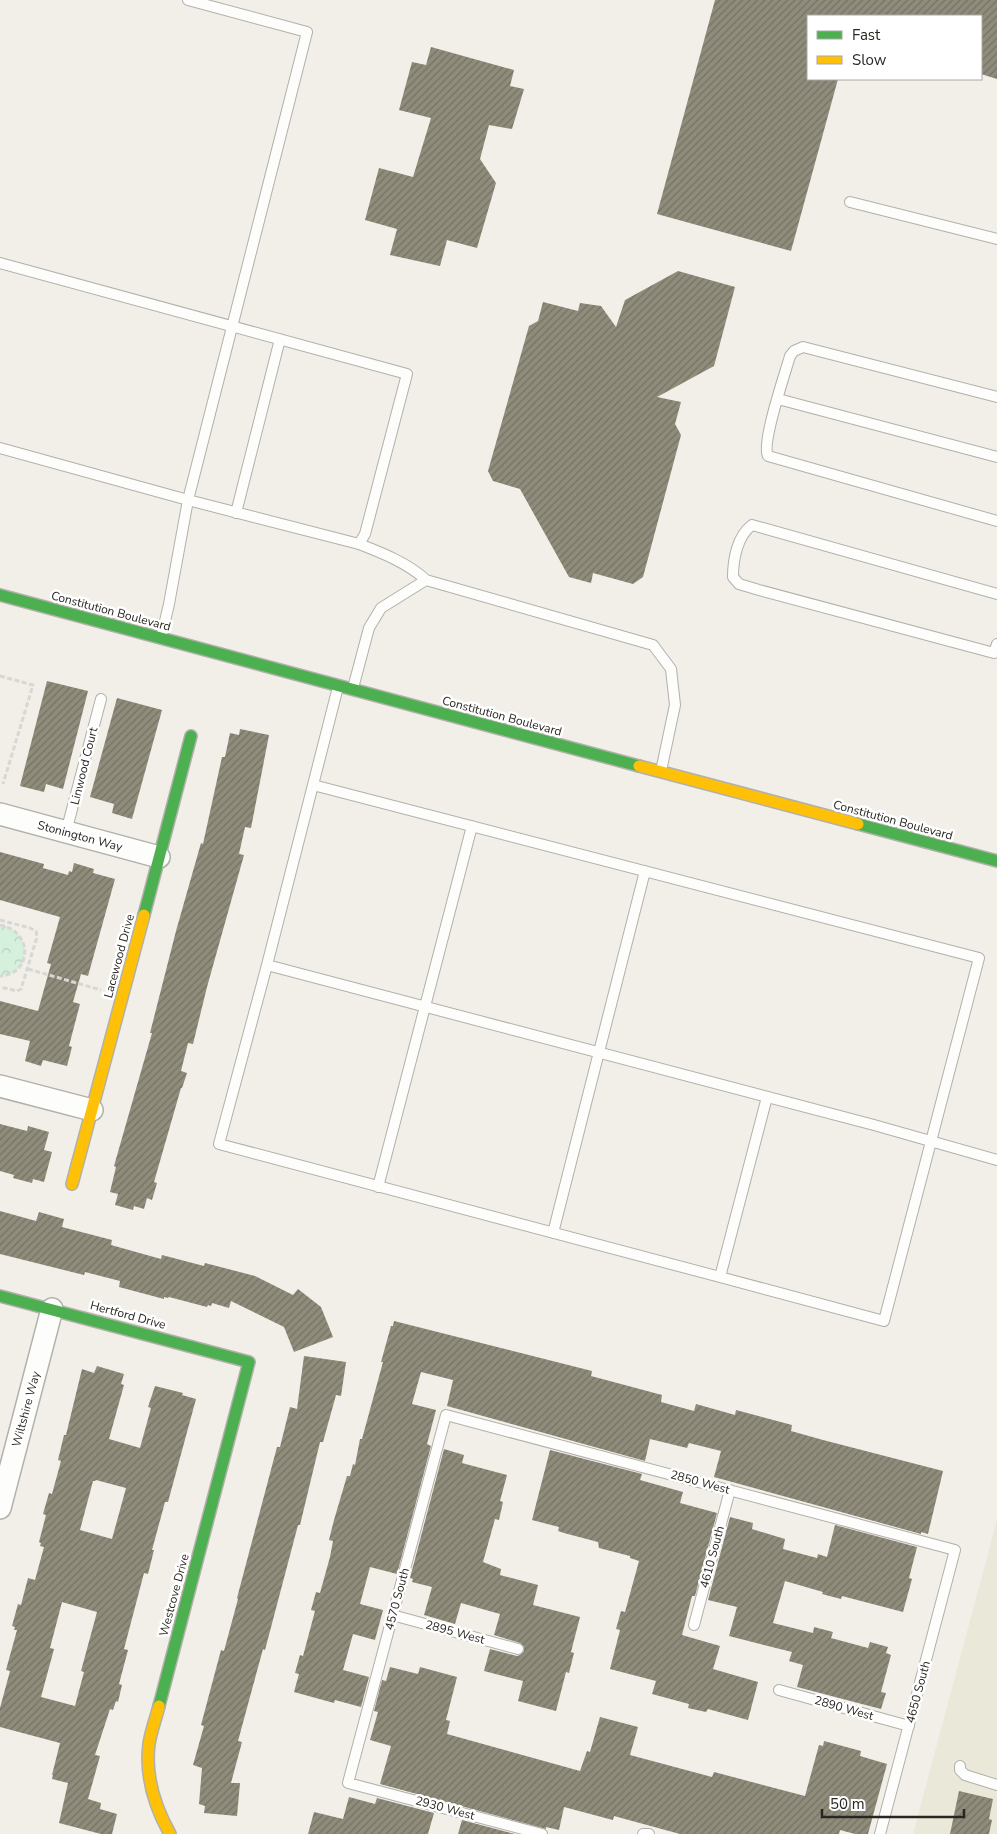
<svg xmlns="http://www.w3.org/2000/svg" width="997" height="1834" font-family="'Nunito Sans',sans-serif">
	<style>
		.built { fill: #eae8d8 }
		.forest { fill: url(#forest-crowns) }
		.building { fill: url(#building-hatch); fill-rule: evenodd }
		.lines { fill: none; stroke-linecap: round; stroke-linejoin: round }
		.lane-casing { stroke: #b2b0ab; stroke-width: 12 }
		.street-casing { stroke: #b2b0ab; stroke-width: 24 }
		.fast-casing { stroke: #b2b0ab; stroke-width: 14 }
		.slow-casing { stroke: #b2b0ab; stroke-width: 14 }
		.path { stroke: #d8d7d5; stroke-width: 3; stroke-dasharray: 5 2.5; stroke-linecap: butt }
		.lane { stroke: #fdfdfc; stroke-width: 10 }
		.street { stroke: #fdfdfc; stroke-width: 21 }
		.fast { stroke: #4caf50; stroke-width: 11 }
		.slow { stroke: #ffc107; stroke-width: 11 }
		.labels { text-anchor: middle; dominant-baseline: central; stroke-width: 5; stroke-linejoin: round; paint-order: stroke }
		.street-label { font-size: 12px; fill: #272621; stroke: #fff }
	</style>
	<defs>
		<pattern id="forest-crowns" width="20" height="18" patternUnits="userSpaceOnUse" patternTransform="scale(1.25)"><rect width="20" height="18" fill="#d5f1dd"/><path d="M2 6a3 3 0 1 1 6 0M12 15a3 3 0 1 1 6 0" fill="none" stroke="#b7cebd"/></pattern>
		<pattern id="building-hatch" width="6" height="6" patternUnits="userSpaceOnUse" patternTransform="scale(1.25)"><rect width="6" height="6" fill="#8f8c7b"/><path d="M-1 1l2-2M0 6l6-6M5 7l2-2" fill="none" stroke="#757264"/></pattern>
	</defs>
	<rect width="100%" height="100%" fill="#f1efe8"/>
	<path class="built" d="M 997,1519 L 997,1834 L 913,1834 L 989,1550 Z"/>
	<path class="forest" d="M 0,925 C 33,931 33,974 0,976 Z"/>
	<path class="building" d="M 715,0 L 997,0 L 997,79 L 981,74 L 981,16 L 808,16 L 808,79 L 838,79 L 791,251 L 657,214 Z
		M 431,47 L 514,70 L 510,86 L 524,89 L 512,129 L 489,125 L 480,159 L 496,183 L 477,248 L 447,240 L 440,266 L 390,255 L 397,229 L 365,220 L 379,168 L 413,177 L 431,118 L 399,110 L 412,62 L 426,65 Z
		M 678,271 L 735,287 L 714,366 L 657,397 L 681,402 L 675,424 L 681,435 L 643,577 L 633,584 L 593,573 L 591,583 L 569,577 L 520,489 L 493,481 L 488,471 L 529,326 L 538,321 L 543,302 L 578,311 L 580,303 L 601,306 L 616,327 L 625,300 Z
		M 47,681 L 88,691 L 63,789 L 46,784 L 44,792 L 20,786 Z
		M 117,698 L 162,710 L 132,819 L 112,813 L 114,804 L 90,797 Z
		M 240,729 L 269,735 L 251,828 L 245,827 L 239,854 L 244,855 L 207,987 L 193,1044 L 188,1043 L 181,1071 L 187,1073 L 182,1088 L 181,1088 L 154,1182 L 157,1183 L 152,1200 L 147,1198 L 144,1209 L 134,1206 L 133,1210 L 115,1205 L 118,1194 L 110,1192 L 116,1167 L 114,1166 L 152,1033 L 150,1033 L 176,931 L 201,843 L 203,844 L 222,757 L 225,757 L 230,733 L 239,735 Z
		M 0,852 L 44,864 L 43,868 L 68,875 L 69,871 L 72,872 L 74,863 L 94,869 L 93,873 L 115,879 L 88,976 L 81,974 L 73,1002 L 80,1004 L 69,1046 L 72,1047 L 67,1066 L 43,1060 L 41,1066 L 25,1061 L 30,1041 L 0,1034 L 0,1001 L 38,1011 L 51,964 L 47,963 L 60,917 L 0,900 Z
		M 0,1124 L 27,1131 L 28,1126 L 49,1132 L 44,1150 L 52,1152 L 44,1182 L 33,1179 L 32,1183 L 13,1178 L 14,1175 L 0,1171 Z
		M 0,1211 L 36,1221 L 39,1212 L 64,1219 L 62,1227 L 112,1240 L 111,1245 L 161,1259 L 162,1255 L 204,1266 L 205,1263 L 255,1276 L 293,1295 L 298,1289 L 321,1307 L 333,1337 L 294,1352 L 284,1327 L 231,1301 L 229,1308 L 212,1303 L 211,1306 L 208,1305 L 207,1307 L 169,1297 L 168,1298 L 164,1297 L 164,1299 L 119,1287 L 120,1281 L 85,1272 L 84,1275 L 0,1254 Z
		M 394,1321 L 592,1371 L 591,1376 L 662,1395 L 661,1402 L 694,1411 L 696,1404 L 735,1415 L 736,1410 L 792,1425 L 791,1431 L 823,1440 L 943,1471 L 928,1534 L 921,1532 L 921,1534 L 714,1477 L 721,1451 L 689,1443 L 687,1448 L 650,1439 L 645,1461 L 447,1406 L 453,1380 L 421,1372 L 412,1404 L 436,1410 L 427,1444 L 431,1446 L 397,1574 L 370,1567 L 360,1604 L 383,1610 L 375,1640 L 353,1634 L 343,1670 L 369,1677 L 361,1707 L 335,1700 L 334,1703 L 294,1692 L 299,1674 L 295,1673 L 300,1655 L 303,1656 L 315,1611 L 311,1610 L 316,1592 L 320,1593 L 330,1557 L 333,1541 L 329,1540 L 334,1520 L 347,1476 L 350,1476 L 353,1464 L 355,1465 L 360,1439 L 362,1439 L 383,1362 L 381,1362 L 391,1326 L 393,1326 Z
		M 304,1356 L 346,1362 L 341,1396 L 336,1395 L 323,1442 L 320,1442 L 300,1525 L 298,1525 L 265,1650 L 263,1649 L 238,1741 L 242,1742 L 231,1783 L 240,1783 L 237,1816 L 204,1813 L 205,1806 L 199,1804 L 202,1768 L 193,1765 L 204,1726 L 201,1725 L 221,1650 L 224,1651 L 238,1599 L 237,1598 L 277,1447 L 280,1447 L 290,1407 L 297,1409 Z
		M 97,1366 L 124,1374 L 121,1384 L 124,1385 L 109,1439 L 140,1448 L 151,1408 L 148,1407 L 155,1386 L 183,1393 L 182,1395 L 196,1399 L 168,1502 L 165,1502 L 152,1550 L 154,1550 L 148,1574 L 144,1573 L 124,1649 L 128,1650 L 119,1684 L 122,1685 L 118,1702 L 116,1701 L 113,1710 L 110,1709 L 95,1755 L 100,1756 L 88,1799 L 101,1803 L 100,1809 L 117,1814 L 112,1834 L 101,1834 L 59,1823 L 68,1783 L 52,1779 L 53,1775 L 52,1775 L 60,1743 L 0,1727 L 0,1708 L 10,1671 L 6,1670 L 17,1630 L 14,1630 L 15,1627 L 12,1626 L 18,1604 L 21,1605 L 28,1578 L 35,1580 L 44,1547 L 40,1546 L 41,1543 L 39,1542 L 46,1515 L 43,1514 L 49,1493 L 52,1494 L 61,1461 L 58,1460 L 64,1435 L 66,1435 L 82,1369 L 94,1373 ZM 96,1480 L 126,1488 L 112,1539 L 80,1530 L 93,1481 L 95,1481 ZM 62,1602 L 97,1612 L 81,1671 L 84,1672 L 75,1706 L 41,1697 L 54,1649 L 50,1648 Z
		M 444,1449 L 464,1455 L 462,1463 L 507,1475 L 500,1501 L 503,1502 L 499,1520 L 495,1519 L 483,1562 L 501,1569 L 500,1575 L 538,1585 L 533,1605 L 580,1617 L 571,1652 L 574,1653 L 569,1673 L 566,1672 L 556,1711 L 518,1701 L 523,1681 L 484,1671 L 490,1649 L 517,1656 L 520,1655 L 524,1651 L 524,1647 L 520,1643 L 494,1635 L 500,1614 L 461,1603 L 455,1624 L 424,1615 L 432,1587 L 412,1582 L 413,1579 L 410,1578 Z
		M 550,1450 L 642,1474 L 640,1480 L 683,1492 L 680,1503 L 717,1513 L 695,1596 L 692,1596 L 682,1635 L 720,1646 L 713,1669 L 758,1682 L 748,1720 L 708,1709 L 706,1712 L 688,1708 L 689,1704 L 652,1694 L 656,1681 L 610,1669 L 620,1630 L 616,1629 L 621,1611 L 625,1612 L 639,1561 L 630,1558 L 630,1556 L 599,1548 L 598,1542 L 564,1533 L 558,1531 L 559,1527 L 532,1520 Z
		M 730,1517 L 753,1523 L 752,1529 L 785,1539 L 783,1549 L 817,1558 L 818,1554 L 827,1557 L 835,1525 L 917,1547 L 909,1578 L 912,1579 L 903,1612 L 842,1596 L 841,1599 L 822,1594 L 823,1592 L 785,1581 L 773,1623 L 813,1633 L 814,1627 L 833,1632 L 831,1638 L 868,1648 L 870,1642 L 888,1647 L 886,1653 L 891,1655 L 881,1692 L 886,1693 L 881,1709 L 797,1687 L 803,1665 L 789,1661 L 792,1652 L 729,1636 L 737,1607 L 708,1600 Z
		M 390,1667 L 418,1674 L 420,1667 L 457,1677 L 446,1720 L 450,1721 L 447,1734 L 580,1771 L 587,1751 L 590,1752 L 600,1717 L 638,1727 L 630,1755 L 712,1777 L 714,1772 L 805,1796 L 819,1745 L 823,1746 L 824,1741 L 861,1751 L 860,1756 L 887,1764 L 868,1834 L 855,1834 L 840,1830 L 839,1834 L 680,1834 L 614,1816 L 613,1820 L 609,1819 L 564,1807 L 559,1830 L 546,1827 L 546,1829 L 380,1784 L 391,1746 L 370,1740 L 378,1712 L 374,1711 L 382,1680 L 386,1681 Z
		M 959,1791 L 993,1799 L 989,1819 L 992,1820 L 989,1834 L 950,1834 Z
		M 349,1797 L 375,1804 L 377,1798 L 434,1813 L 428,1834 L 308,1834 L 314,1812 L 343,1819 Z
		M 462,1820 L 515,1834 L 458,1834 Z"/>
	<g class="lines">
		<defs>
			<path id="lane" d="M 850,202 L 997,239
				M 0,263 L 407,374 L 365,534 L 359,544
				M 997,397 L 803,347 L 794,351 L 790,356 C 785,374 761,443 768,456 L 997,521
				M 778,399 L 997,457
				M 0,448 L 188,500 L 359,544 C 382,553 408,563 426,580
				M 236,513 L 280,339
				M 997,594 L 752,525 C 737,536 733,560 733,577 L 739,584 L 759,590 L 994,653 L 997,644
				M 161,638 L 169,604 L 188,500 L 307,32 L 188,0
				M 338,687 L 267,965 L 219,1144 L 720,1277 L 767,1097
				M 353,688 L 369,628 L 381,608 L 426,580 L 653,645 L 671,669 L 675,705 L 661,771
				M 313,785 L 979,958 L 884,1321 L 720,1277
				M 66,832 L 101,699
				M 267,965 L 874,1125 L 997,1160
				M 378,1187 L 472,826
				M 553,1233 L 645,871
				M 392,1615 L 518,1649
				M 694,1625 L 730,1490
				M 779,1690 L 909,1726
				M 960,1766 L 960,1770 L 965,1775 L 997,1785
				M 542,1834 L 348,1783 L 446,1415 L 955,1550 L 880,1834
				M 643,1834 L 649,1834"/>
			<path id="street" d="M 0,814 L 159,857
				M 0,1086 L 92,1110
				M 0,1508 L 52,1309"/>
			<path id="fast" d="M 0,595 L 639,766
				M 858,824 L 997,861
				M 144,915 L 191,736
				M 0,1296 L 249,1362 L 159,1706"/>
			<path id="slow" d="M 639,766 L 858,824
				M 72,1184 L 144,915
				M 159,1706 C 156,1718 151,1731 149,1744 C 145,1775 155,1807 170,1834"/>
		</defs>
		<use href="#lane" class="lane-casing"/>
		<use href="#street" class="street-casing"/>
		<use href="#fast" class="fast-casing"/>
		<use href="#slow" class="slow-casing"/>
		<path class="path" d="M 0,676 L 33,685 L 3,784
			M 0,920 L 30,928 L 36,931 L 37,937 L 21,989 L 17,991 L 0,987
			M 0,925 C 33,931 33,974 0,976
			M 28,969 L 101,990"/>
		<use href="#lane" class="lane"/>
		<use href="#street" class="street"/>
		<use href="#fast" class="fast"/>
		<use href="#slow" class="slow"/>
	</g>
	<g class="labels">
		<g class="street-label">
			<text transform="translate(111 611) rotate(15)">Constitution Boulevard</text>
			<text transform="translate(502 716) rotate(15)">Constitution Boulevard</text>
			<text transform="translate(84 766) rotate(-76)">Linwood Court</text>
			<text transform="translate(893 820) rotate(15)">Constitution Boulevard</text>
			<text transform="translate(80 836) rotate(15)">Stonington Way</text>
			<text transform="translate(119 956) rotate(-75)">Lacewood Drive</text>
			<text transform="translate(128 1315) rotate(15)">Hertford Drive</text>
			<text transform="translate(26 1409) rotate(-75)">Wiltshire Way</text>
			<text transform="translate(700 1482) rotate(15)">2850 West</text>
			<text transform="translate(712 1557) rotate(-75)">4610 South</text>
			<text transform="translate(174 1595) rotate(-75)">Westcove Drive</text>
			<text transform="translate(397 1599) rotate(-75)">4570 South</text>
			<text transform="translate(455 1632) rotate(15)">2895 West</text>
			<text transform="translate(918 1692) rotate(-75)">4650 South</text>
			<text transform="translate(844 1708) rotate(16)">2890 West</text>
			<text transform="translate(445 1808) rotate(15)">2930 West</text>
		</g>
	</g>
	<rect x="807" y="15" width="175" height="65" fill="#ffffff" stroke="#a9a8a6"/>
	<rect x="817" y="31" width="25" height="8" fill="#4caf50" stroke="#a9a8a6"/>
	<text x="852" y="40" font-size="15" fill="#272621">Fast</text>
	<rect x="817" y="56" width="25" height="8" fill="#ffc107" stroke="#a9a8a6"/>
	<text x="852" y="65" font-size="15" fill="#272621">Slow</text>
	<path d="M822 1809v8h142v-8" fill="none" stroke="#272621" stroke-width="2.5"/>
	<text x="830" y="1809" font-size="15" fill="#272621" stroke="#ffffff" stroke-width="4" paint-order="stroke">50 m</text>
</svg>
